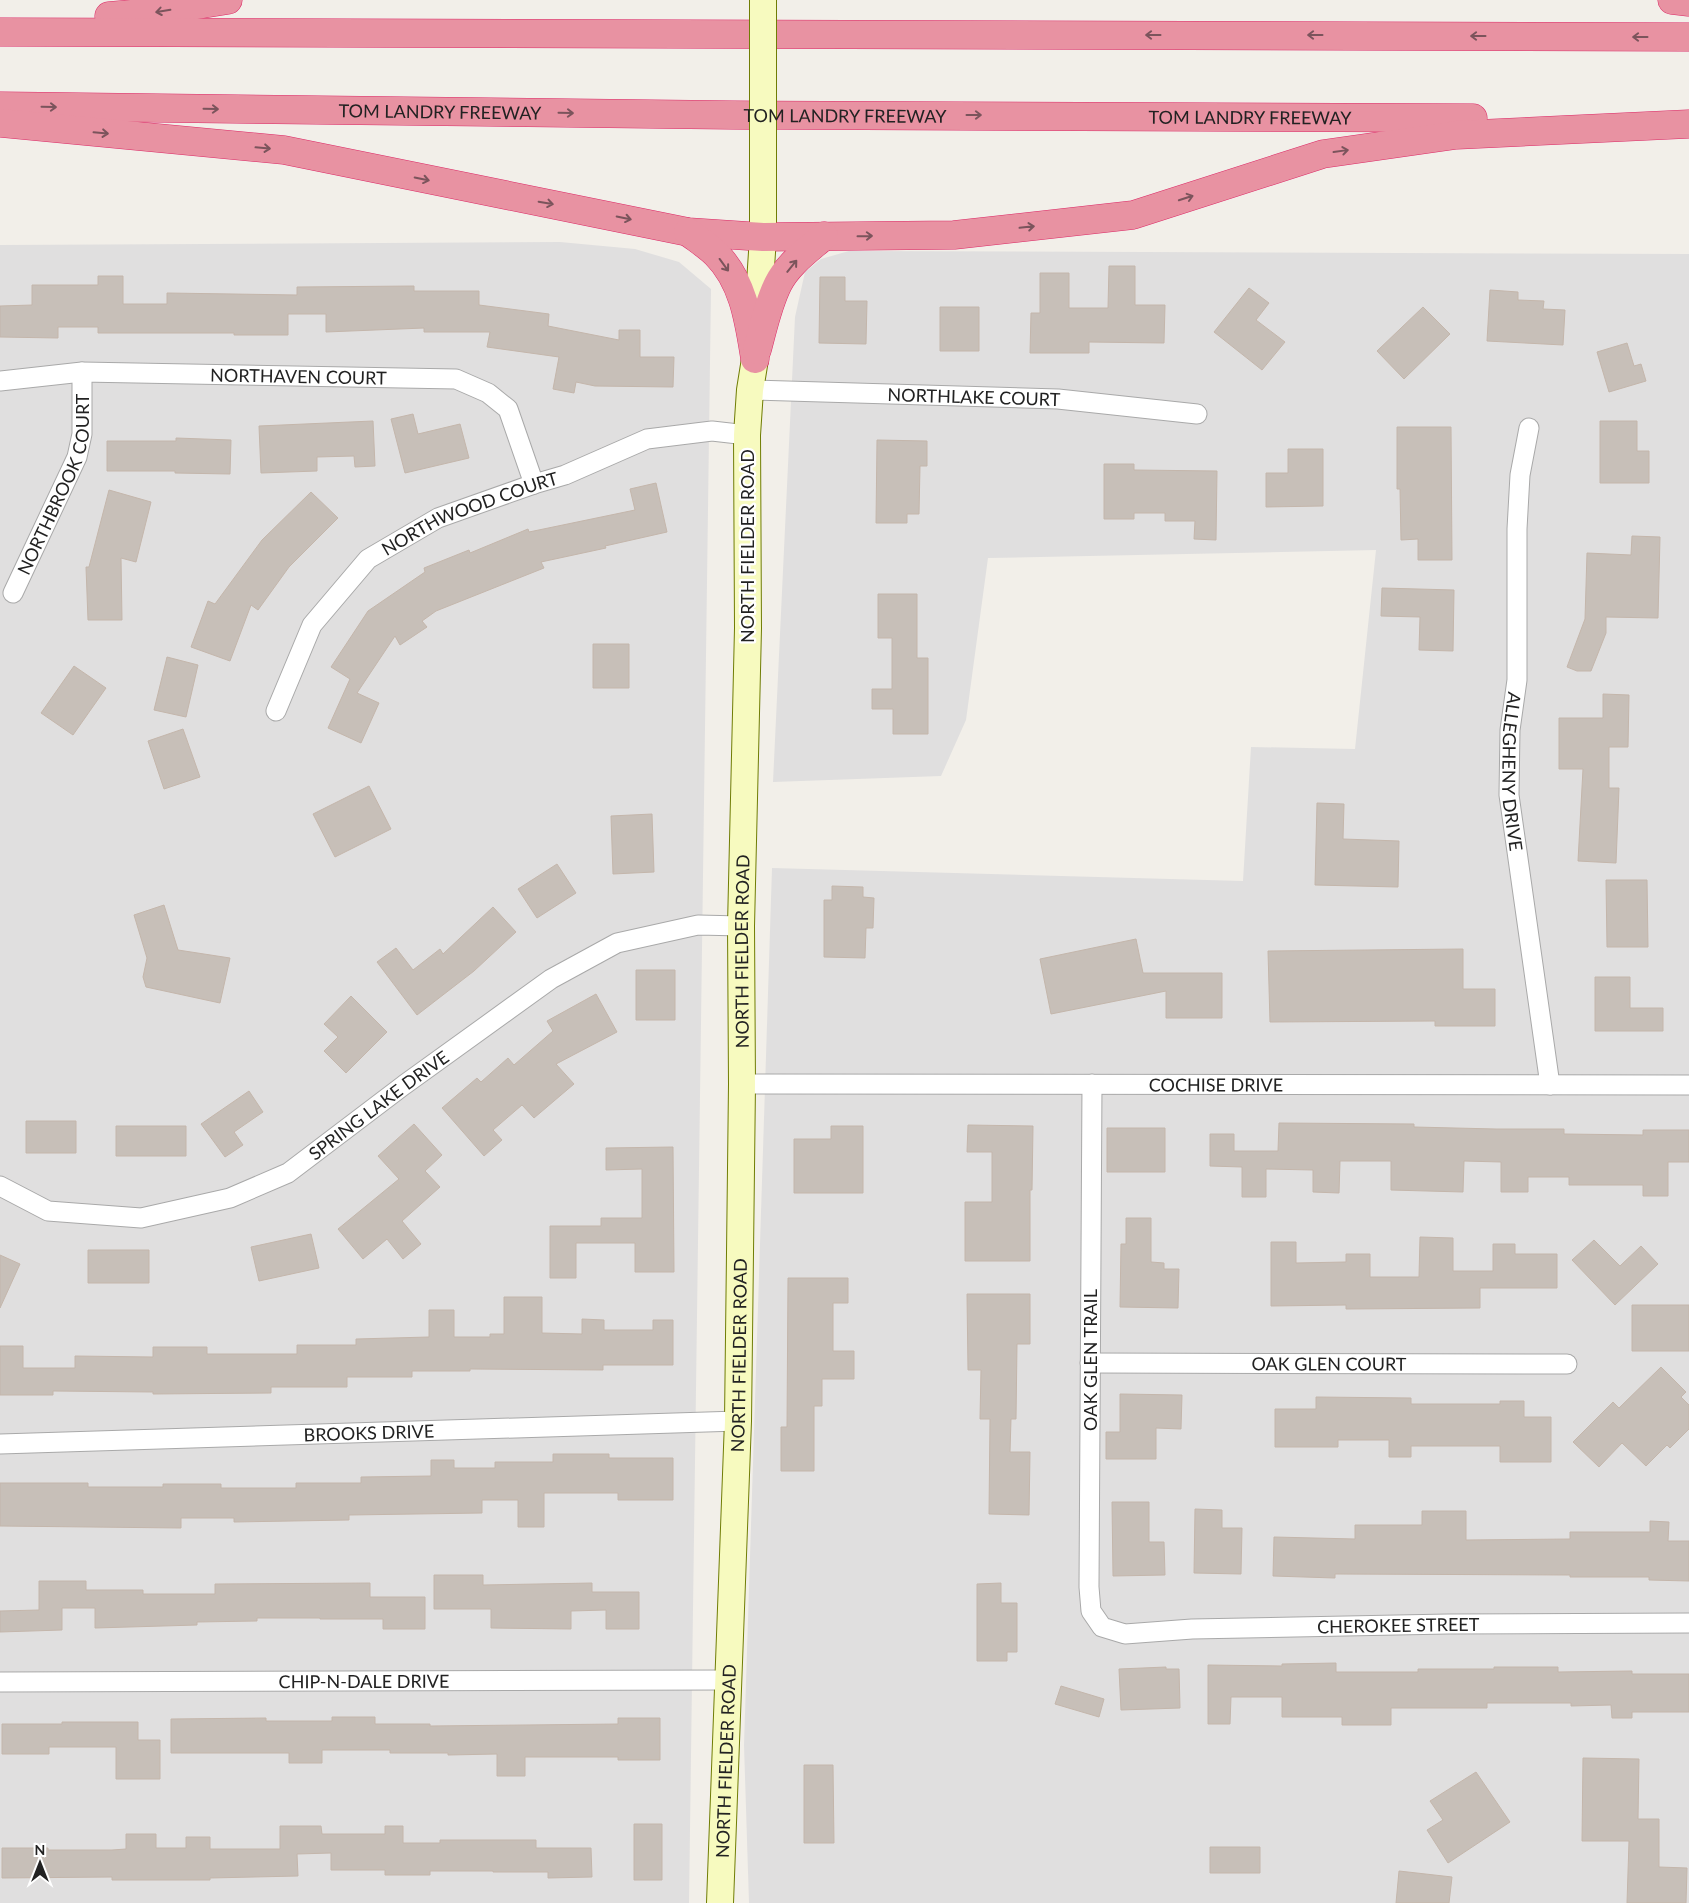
<svg xmlns="http://www.w3.org/2000/svg" width="1689" height="1903" font-family="Lato,sans-serif">
	<style>
		.residential { fill: #e0dfdf }
		.building { fill: #c7bfb8; stroke: #c4b6ab }
		.lines { fill: none; stroke-linecap: round; stroke-linejoin: round }
		.street-casing { stroke: #a9a9a9; stroke-width: 21 }
		.secondary-casing { stroke: #707d05; stroke-width: 28 }
		.highway-casing { stroke: #dc2a67; stroke-width: 29 }
		.street { stroke: #fff; stroke-width: 19 }
		.secondary { stroke: #f7fabf; stroke-width: 26 }
		.highway { stroke: #e892a2; stroke-width: 28 }
		.secondary-bridge-casing { stroke: #707d05; stroke-width: 28; stroke-linecap: butt }
		.secondary-bridge { stroke: #f7fabf; stroke-width: 26 }
		.oneway { stroke: #7b545c }
		.labels { text-anchor: middle; dominant-baseline: central; stroke-width: 4.5; stroke-linejoin: round; paint-order: stroke }
		.street-label { font-size: 18px; fill: #222; stroke: #fff }
	</style>
	<rect width="100%" height="100%" fill="#f2efe9"/>
	<path class="residential" d="M 560,242 L 635,249 L 679,262 L 711,289 L 689,1903 L 0,1903 L 0,245 Z
		M 849,251 L 1689,254 L 1689,1903 L 749,1903 L 744,1745 L 772,868 L 1243,881 L 1251,747 L 1355,749 L 1376,550 L 988,558 L 966,720 L 941,776 L 773,782 L 795,317 L 805,272 L 821,259 Z"/>
	<path class="building" d="M 1109,266 L 1135,266 L 1135,305 L 1165,305 L 1164,343 L 1089,342 L 1089,353 L 1030,353 L 1031,313 L 1040,313 L 1040,273 L 1069,273 L 1069,308 L 1108,308 Z
		M 98,276 L 123,276 L 123,304 L 167,304 L 167,293 L 297,295 L 297,287 L 414,286 L 414,291 L 479,291 L 479,305 L 549,314 L 548,326 L 619,340 L 619,330 L 640,330 L 640,357 L 674,357 L 673,387 L 595,386 L 576,382 L 574,393 L 553,389 L 559,357 L 487,347 L 490,332 L 424,332 L 424,328 L 326,332 L 326,314 L 288,314 L 288,335 L 234,335 L 234,333 L 98,333 L 98,327 L 58,327 L 58,338 L 0,337 L 0,306 L 32,305 L 32,285 L 98,285 Z
		M 820,277 L 845,277 L 845,301 L 867,301 L 866,344 L 819,343 Z
		M 1249,288 L 1269,303 L 1256,320 L 1285,342 L 1262,370 L 1214,332 Z
		M 1490,290 L 1518,292 L 1518,300 L 1544,301 L 1543,309 L 1565,310 L 1563,345 L 1487,341 Z
		M 940,307 L 979,307 L 979,351 L 940,351 Z
		M 1423,307 L 1450,334 L 1404,379 L 1377,351 Z
		M 1627,343 L 1634,366 L 1641,364 L 1646,381 L 1609,392 L 1597,352 Z
		M 413,414 L 418,434 L 460,424 L 469,458 L 405,473 L 391,419 Z
		M 373,421 L 375,466 L 355,467 L 354,456 L 317,457 L 317,471 L 261,473 L 259,426 Z
		M 1600,421 L 1637,421 L 1637,451 L 1649,451 L 1649,483 L 1600,483 Z
		M 1397,427 L 1451,427 L 1452,560 L 1418,560 L 1418,539 L 1401,540 L 1400,489 L 1397,489 Z
		M 176,438 L 231,440 L 230,474 L 175,473 L 175,471 L 107,471 L 107,441 L 176,441 Z
		M 877,440 L 927,441 L 927,466 L 920,466 L 919,514 L 907,514 L 907,523 L 876,523 Z
		M 1288,449 L 1323,449 L 1323,506 L 1266,507 L 1266,473 L 1288,473 Z
		M 1104,464 L 1134,464 L 1134,470 L 1217,471 L 1216,540 L 1194,539 L 1195,521 L 1165,521 L 1165,513 L 1134,513 L 1134,519 L 1104,519 Z
		M 656,483 L 667,532 L 605,546 L 606,548 L 541,562 L 544,568 L 436,611 L 422,621 L 427,627 L 400,645 L 395,636 L 357,693 L 379,703 L 361,743 L 328,728 L 350,679 L 331,667 L 368,611 L 425,572 L 424,568 L 469,550 L 470,553 L 528,529 L 529,532 L 635,510 L 630,489 Z
		M 109,490 L 151,502 L 136,562 L 121,558 L 122,620 L 88,620 L 86,567 L 89,567 Z
		M 311,492 L 338,518 L 289,567 L 258,610 L 251,605 L 230,661 L 191,647 L 208,601 L 215,604 L 262,540 Z
		M 1632,536 L 1660,537 L 1658,618 L 1606,617 L 1606,633 L 1591,671 L 1577,671 L 1567,667 L 1585,619 L 1587,553 L 1631,555 Z
		M 1382,588 L 1454,590 L 1453,651 L 1419,650 L 1420,617 L 1381,616 Z
		M 878,594 L 917,594 L 917,658 L 928,658 L 928,734 L 893,734 L 893,709 L 872,709 L 872,689 L 892,689 L 892,638 L 878,638 Z
		M 593,644 L 629,644 L 629,688 L 593,688 Z
		M 167,657 L 198,665 L 186,717 L 154,710 Z
		M 74,666 L 106,688 L 73,735 L 41,713 Z
		M 1603,694 L 1629,695 L 1628,747 L 1609,747 L 1609,788 L 1619,788 L 1616,863 L 1578,861 L 1583,769 L 1559,769 L 1559,718 L 1603,718 Z
		M 183,729 L 200,777 L 164,789 L 148,741 Z
		M 369,786 L 391,829 L 335,857 L 313,814 Z
		M 1317,803 L 1344,804 L 1343,839 L 1399,841 L 1398,887 L 1315,885 Z
		M 652,814 L 654,872 L 613,874 L 611,816 Z
		M 557,864 L 576,893 L 537,918 L 518,889 Z
		M 1606,880 L 1647,880 L 1648,947 L 1607,947 Z
		M 832,886 L 863,887 L 863,897 L 874,898 L 873,928 L 866,928 L 865,958 L 824,957 L 824,900 L 832,900 Z
		M 164,905 L 178,950 L 230,958 L 220,1003 L 146,987 L 143,977 L 147,958 L 134,915 Z
		M 493,907 L 516,932 L 474,971 L 417,1015 L 377,962 L 396,948 L 413,970 L 440,949 L 443,954 Z
		M 1136,939 L 1143,973 L 1222,973 L 1222,1018 L 1166,1018 L 1166,991 L 1051,1014 L 1040,959 Z
		M 1463,949 L 1463,989 L 1495,989 L 1495,1026 L 1435,1026 L 1435,1021 L 1270,1022 L 1268,951 Z
		M 636,970 L 675,970 L 675,1020 L 636,1020 Z
		M 1595,977 L 1630,977 L 1630,1008 L 1663,1008 L 1663,1031 L 1595,1031 Z
		M 596,994 L 617,1032 L 556,1064 L 574,1084 L 534,1118 L 522,1105 L 493,1130 L 502,1140 L 484,1156 L 442,1108 L 477,1078 L 481,1082 L 508,1058 L 514,1065 L 553,1031 L 547,1021 Z
		M 351,996 L 387,1032 L 346,1073 L 324,1051 L 338,1037 L 324,1024 Z
		M 249,1091 L 263,1112 L 234,1132 L 243,1145 L 225,1157 L 201,1124 Z
		M 26,1121 L 76,1121 L 76,1153 L 26,1153 Z
		M 1279,1123 L 1414,1124 L 1414,1127 L 1496,1129 L 1564,1129 L 1564,1134 L 1643,1135 L 1643,1130 L 1689,1130 L 1689,1162 L 1668,1162 L 1668,1196 L 1643,1196 L 1643,1185 L 1569,1185 L 1569,1177 L 1528,1177 L 1528,1192 L 1501,1192 L 1501,1162 L 1464,1161 L 1463,1192 L 1391,1190 L 1391,1161 L 1340,1161 L 1339,1193 L 1313,1192 L 1313,1170 L 1266,1169 L 1266,1197 L 1242,1197 L 1242,1167 L 1210,1166 L 1210,1134 L 1234,1134 L 1234,1151 L 1278,1151 Z
		M 414,1124 L 442,1155 L 425,1171 L 440,1187 L 402,1221 L 421,1244 L 403,1259 L 387,1239 L 363,1259 L 338,1229 L 399,1179 L 378,1156 Z
		M 968,1125 L 1033,1126 L 1032,1190 L 1030,1190 L 1030,1261 L 965,1261 L 965,1202 L 992,1202 L 992,1152 L 967,1152 Z
		M 116,1126 L 186,1126 L 186,1156 L 116,1156 Z
		M 831,1126 L 863,1126 L 863,1193 L 794,1193 L 794,1139 L 831,1139 Z
		M 1107,1128 L 1165,1128 L 1165,1172 L 1107,1172 Z
		M 673,1147 L 674,1272 L 635,1272 L 635,1243 L 576,1243 L 576,1278 L 550,1278 L 550,1226 L 601,1226 L 601,1218 L 642,1218 L 642,1169 L 606,1170 L 606,1148 Z
		M 1126,1218 L 1151,1218 L 1151,1262 L 1164,1263 L 1164,1269 L 1179,1269 L 1178,1308 L 1120,1307 L 1121,1244 L 1126,1244 Z
		M 311,1234 L 319,1268 L 259,1281 L 251,1247 Z
		M 1420,1237 L 1453,1238 L 1453,1271 L 1493,1271 L 1493,1244 L 1515,1244 L 1515,1254 L 1557,1254 L 1557,1288 L 1480,1288 L 1480,1308 L 1346,1309 L 1346,1305 L 1271,1306 L 1271,1242 L 1296,1242 L 1296,1263 L 1346,1262 L 1346,1254 L 1370,1254 L 1370,1277 L 1419,1277 Z
		M 1594,1240 L 1620,1266 L 1641,1246 L 1658,1264 L 1615,1305 L 1572,1260 Z
		M 88,1250 L 149,1250 L 149,1283 L 88,1283 Z
		M 0,1255 L 20,1264 L 0,1308 Z
		M 788,1278 L 848,1278 L 848,1303 L 833,1303 L 833,1351 L 854,1351 L 854,1379 L 822,1379 L 822,1406 L 814,1406 L 814,1471 L 781,1471 L 781,1427 L 787,1427 Z
		M 967,1294 L 1030,1294 L 1030,1344 L 1017,1344 L 1016,1419 L 1011,1419 L 1010,1452 L 1030,1452 L 1029,1515 L 989,1514 L 990,1419 L 980,1419 L 981,1370 L 968,1370 Z
		M 504,1297 L 542,1297 L 542,1333 L 582,1334 L 582,1319 L 604,1320 L 604,1330 L 653,1330 L 653,1320 L 673,1320 L 673,1365 L 603,1365 L 603,1370 L 470,1369 L 470,1371 L 412,1371 L 412,1377 L 347,1377 L 347,1387 L 271,1387 L 271,1393 L 153,1394 L 153,1392 L 53,1391 L 53,1395 L 0,1395 L 0,1346 L 23,1346 L 23,1368 L 75,1368 L 75,1356 L 153,1357 L 153,1347 L 207,1347 L 207,1354 L 297,1354 L 297,1345 L 356,1345 L 356,1339 L 429,1337 L 429,1310 L 454,1310 L 454,1337 L 490,1337 L 490,1334 L 504,1334 Z
		M 1632,1305 L 1689,1305 L 1689,1351 L 1632,1351 Z
		M 1661,1367 L 1686,1392 L 1681,1397 L 1689,1405 L 1689,1429 L 1670,1448 L 1667,1445 L 1646,1466 L 1622,1443 L 1599,1467 L 1573,1442 L 1613,1402 L 1619,1408 Z
		M 1120,1394 L 1182,1395 L 1181,1429 L 1156,1428 L 1156,1459 L 1106,1459 L 1106,1432 L 1120,1432 Z
		M 1316,1397 L 1411,1398 L 1411,1404 L 1500,1404 L 1500,1401 L 1524,1401 L 1524,1417 L 1551,1417 L 1551,1462 L 1500,1462 L 1500,1446 L 1411,1446 L 1411,1457 L 1389,1457 L 1389,1440 L 1338,1440 L 1338,1447 L 1275,1447 L 1275,1409 L 1316,1409 Z
		M 553,1454 L 609,1454 L 609,1458 L 673,1458 L 673,1500 L 618,1500 L 618,1493 L 544,1493 L 544,1527 L 518,1527 L 518,1500 L 482,1500 L 482,1513 L 349,1515 L 349,1520 L 234,1522 L 234,1518 L 181,1518 L 181,1528 L 0,1526 L 0,1483 L 88,1483 L 88,1487 L 163,1487 L 163,1484 L 221,1484 L 221,1488 L 296,1488 L 296,1483 L 361,1483 L 361,1477 L 431,1476 L 431,1460 L 454,1460 L 454,1468 L 495,1468 L 495,1462 L 553,1462 Z
		M 1112,1502 L 1149,1502 L 1149,1542 L 1164,1542 L 1165,1575 L 1113,1576 Z
		M 1195,1509 L 1222,1510 L 1222,1528 L 1242,1528 L 1241,1574 L 1194,1573 Z
		M 1422,1511 L 1466,1511 L 1466,1540 L 1570,1539 L 1570,1532 L 1650,1532 L 1650,1521 L 1669,1522 L 1668,1541 L 1689,1541 L 1689,1581 L 1649,1580 L 1649,1577 L 1570,1577 L 1570,1575 L 1335,1574 L 1335,1578 L 1273,1576 L 1274,1537 L 1355,1539 L 1355,1525 L 1422,1525 Z
		M 434,1575 L 483,1575 L 483,1585 L 592,1583 L 592,1592 L 639,1592 L 639,1629 L 606,1629 L 606,1610 L 571,1611 L 571,1629 L 491,1628 L 491,1609 L 434,1609 Z
		M 39,1581 L 86,1581 L 86,1590 L 143,1590 L 143,1594 L 215,1594 L 215,1584 L 370,1583 L 370,1597 L 425,1597 L 425,1629 L 383,1629 L 383,1619 L 320,1619 L 320,1618 L 257,1618 L 257,1621 L 197,1622 L 197,1625 L 95,1628 L 95,1608 L 62,1608 L 62,1630 L 0,1632 L 0,1611 L 39,1610 Z
		M 1001,1583 L 1001,1603 L 1017,1603 L 1017,1652 L 1007,1652 L 1007,1661 L 977,1661 L 977,1584 Z
		M 1336,1663 L 1336,1672 L 1418,1672 L 1418,1669 L 1494,1669 L 1494,1667 L 1558,1667 L 1558,1672 L 1632,1671 L 1632,1674 L 1689,1674 L 1689,1712 L 1632,1712 L 1632,1718 L 1612,1718 L 1611,1705 L 1571,1706 L 1571,1703 L 1487,1703 L 1487,1708 L 1391,1708 L 1391,1725 L 1342,1725 L 1342,1717 L 1282,1717 L 1282,1697 L 1231,1697 L 1230,1724 L 1208,1724 L 1208,1665 L 1282,1666 L 1282,1664 Z
		M 1166,1667 L 1166,1669 L 1179,1669 L 1180,1708 L 1121,1710 L 1119,1669 Z
		M 1061,1686 L 1104,1699 L 1099,1717 L 1055,1704 Z
		M 332,1717 L 375,1717 L 375,1724 L 430,1724 L 430,1726 L 618,1724 L 618,1718 L 660,1718 L 660,1760 L 618,1760 L 618,1757 L 525,1757 L 525,1776 L 497,1776 L 497,1754 L 448,1755 L 448,1753 L 390,1753 L 390,1750 L 322,1750 L 322,1763 L 289,1763 L 289,1753 L 171,1753 L 171,1719 L 266,1718 L 266,1721 L 332,1721 Z
		M 62,1722 L 138,1722 L 138,1740 L 160,1740 L 160,1779 L 116,1779 L 116,1747 L 49,1747 L 49,1754 L 2,1754 L 2,1724 L 62,1724 Z
		M 1583,1758 L 1639,1759 L 1638,1819 L 1659,1819 L 1659,1867 L 1687,1868 L 1686,1903 L 1627,1903 L 1629,1841 L 1582,1841 Z
		M 804,1765 L 833,1765 L 834,1843 L 804,1843 Z
		M 1476,1772 L 1510,1822 L 1448,1863 L 1427,1830 L 1443,1820 L 1430,1801 Z
		M 634,1824 L 662,1824 L 662,1880 L 634,1880 Z
		M 280,1826 L 321,1826 L 322,1834 L 385,1834 L 385,1826 L 403,1826 L 403,1843 L 440,1843 L 440,1840 L 536,1840 L 536,1848 L 591,1848 L 592,1877 L 548,1878 L 548,1872 L 493,1872 L 493,1871 L 430,1871 L 430,1875 L 385,1875 L 385,1870 L 331,1870 L 331,1853 L 297,1854 L 298,1876 L 210,1878 L 210,1880 L 112,1880 L 112,1877 L 2,1878 L 2,1848 L 48,1848 L 48,1850 L 112,1850 L 126,1849 L 126,1834 L 156,1834 L 156,1848 L 186,1848 L 186,1837 L 210,1837 L 210,1849 L 280,1849 Z
		M 1210,1847 L 1260,1847 L 1260,1873 L 1210,1873 Z
		M 1399,1871 L 1452,1877 L 1449,1903 L 1396,1903 Z"/>
	<g class="lines">
		<defs>
			<g id="street">
				<path id="s1" d="M 0,381 L 82,372 L 456,379 L 488,393 L 508,409 L 534,484"/>
				<path id="s2" d="M 750,390 L 1058,399 L 1197,414"/>
				<path id="s3" d="M 1529,428 L 1520,475 L 1517,529 L 1517,680 L 1510,730 L 1509,795 L 1550,1085"/>
				<path id="s4" d="M 13,593 L 77,457 L 82,434 L 82,372"/>
				<path id="s5" d="M 276,711 L 312,625 L 368,559 L 438,518 L 534,484 L 565,475 L 647,439 L 712,431 L 747,435"/>
				<path id="s6" d="M 742,1084 L 1689,1085"/>
				<path id="s7" d="M 1092,1084 L 1089,1587 L 1091,1611 L 1102,1627 L 1125,1634 L 1192,1629 L 1448,1624 L 1689,1623"/>
				<path id="s8" d="M 0,1186 L 48,1211 L 141,1218 L 230,1198 L 288,1173 L 404,1085 L 551,979 L 617,943 L 698,925 L 741,926"/>
				<path id="s9" d="M 1090,1363 L 1567,1364"/>
				<path id="s10" d="M 0,1444 L 738,1421"/>
				<path id="s11" d="M 0,1682 L 729,1680"/>
			</g>
			<g id="secondary">
				<path id="s12" d="M 720,1903 L 738,1421 L 742,1084 L 741,926 L 748,628 L 747,435 L 750,390 L 755,359 L 763,237 L 763,180"/>
			</g>
			<g id="highway">
				<path d="M 1672,0 L 1689,2"/>
				<path d="M 109,16 L 153,12 L 228,0"/>
				<path d="M 0,32 L 1689,37"/>
				<path id="s13" d="M 0,106 L 731,115 L 1473,118"/>
				<path d="M 0,123 L 284,150 L 688,232 L 763,237 L 954,235 L 1133,215 L 1323,154 L 1456,135 L 1689,124"/>
				<path d="M 688,232 C 697,239 708,246 716,254 C 744,282 749,322 755,359"/>
				<path d="M 757,350 C 763,328 768,304 778,284 C 788,264 808,250 824,236"/>
			</g>
		</defs>
		<use href="#street" class="street-casing"/>
		<use href="#secondary" class="secondary-casing"/>
		<use href="#highway" class="highway-casing"/>
		<use href="#street" class="street"/>
		<use href="#secondary" class="secondary"/>
		<use href="#highway" class="highway"/>
		<defs>
			<path id="secondary-bridge" d="M 763,180 L 763,0"/>
		</defs>
		<use href="#secondary-bridge" class="secondary-bridge-casing"/>
		<use href="#secondary-bridge" class="secondary-bridge"/>
	</g>
	<defs><path id="oneway-shaft" d="M-6 0H5M1.5-3L5.5 0L1.5 3" fill="none" stroke-width="1.6" stroke-linecap="round" stroke-linejoin="round" transform="scale(1.25)"/></defs>
	<g class="oneway">
		<use href="#oneway-shaft" transform="translate(163 11) rotate(171)"/>
		<use href="#oneway-shaft" transform="translate(1153 35) rotate(-180)"/>
		<use href="#oneway-shaft" transform="translate(1315 35) rotate(-180)"/>
		<use href="#oneway-shaft" transform="translate(1478 36) rotate(-180)"/>
		<use href="#oneway-shaft" transform="translate(1640 37) rotate(-180)"/>
		<use href="#oneway-shaft" transform="translate(49 107) rotate(1)"/>
		<use href="#oneway-shaft" transform="translate(211 109) rotate(1)"/>
		<use href="#oneway-shaft" transform="translate(566 113) rotate(1)"/>
		<use href="#oneway-shaft" transform="translate(974 115)"/>
		<use href="#oneway-shaft" transform="translate(101 133) rotate(5)"/>
		<use href="#oneway-shaft" transform="translate(263 148) rotate(5)"/>
		<use href="#oneway-shaft" transform="translate(1341 151) rotate(-8)"/>
		<use href="#oneway-shaft" transform="translate(422 179) rotate(12)"/>
		<use href="#oneway-shaft" transform="translate(1186 198) rotate(-18)"/>
		<use href="#oneway-shaft" transform="translate(546 203) rotate(10)"/>
		<use href="#oneway-shaft" transform="translate(624 218) rotate(12)"/>
		<use href="#oneway-shaft" transform="translate(1027 227) rotate(-6)"/>
		<use href="#oneway-shaft" transform="translate(865 236) rotate(-1)"/>
		<use href="#oneway-shaft" transform="translate(724 265) rotate(54)"/>
		<use href="#oneway-shaft" transform="translate(792 266) rotate(-51)"/>
	</g>
	<g class="labels">
		<g class="street-label">
			<text stroke="none"><textPath href="#s13" startOffset="440">TOM LANDRY FREEWAY</textPath></text>
			<text stroke="none"><textPath href="#s13" startOffset="845">TOM LANDRY FREEWAY</textPath></text>
			<text stroke="none"><textPath href="#s13" startOffset="1250">TOM LANDRY FREEWAY</textPath></text>
			<text stroke="none"><textPath href="#s1" startOffset="299">NORTHAVEN COURT</textPath></text>
			<text stroke="none"><textPath href="#s2" startOffset="224">NORTHLAKE COURT</textPath></text>
			<text stroke="none"><textPath href="#s4" startOffset="118">NORTHBROOK COURT</textPath></text>
			<text stroke="none"><textPath href="#s5" startOffset="292">NORTHWOOD COURT</textPath></text>
			<text transform="translate(747 546) rotate(-90)">NORTH FIELDER ROAD</text>
			<text stroke="none"><textPath href="#s3" startOffset="345">ALLEGHENY DRIVE</textPath></text>
			<text stroke="none"><textPath href="#s12" startOffset="952">NORTH FIELDER ROAD</textPath></text>
			<text stroke="none"><textPath href="#s6" startOffset="474">COCHISE DRIVE</textPath></text>
			<text stroke="none"><textPath href="#s8" startOffset="415">SPRING LAKE DRIVE</textPath></text>
			<text stroke="none"><textPath href="#s12" startOffset="548">NORTH FIELDER ROAD</textPath></text>
			<text transform="translate(1090 1360) rotate(-90)">OAK GLEN TRAIL</text>
			<text stroke="none"><textPath href="#s9" startOffset="239">OAK GLEN COURT</textPath></text>
			<text stroke="none"><textPath href="#s10" startOffset="369">BROOKS DRIVE</textPath></text>
			<text stroke="none"><textPath href="#s7" startOffset="844">CHEROKEE STREET</textPath></text>
			<text stroke="none"><textPath href="#s11" startOffset="364">CHIP-N-DALE DRIVE</textPath></text>
			<text stroke="none"><textPath href="#s12" startOffset="142">NORTH FIELDER ROAD</textPath></text>
		</g>
	</g>
	<g transform="translate(40 1863)" stroke="#ffffff" stroke-width="4" paint-order="stroke">
	<path d="M0-4L9 19L0 12L-9 19Z" fill="#222222"/>
	<text y="-8" font-size="14" font-weight="bold" text-anchor="middle" fill="#222222">N</text>
	</g>
</svg>
